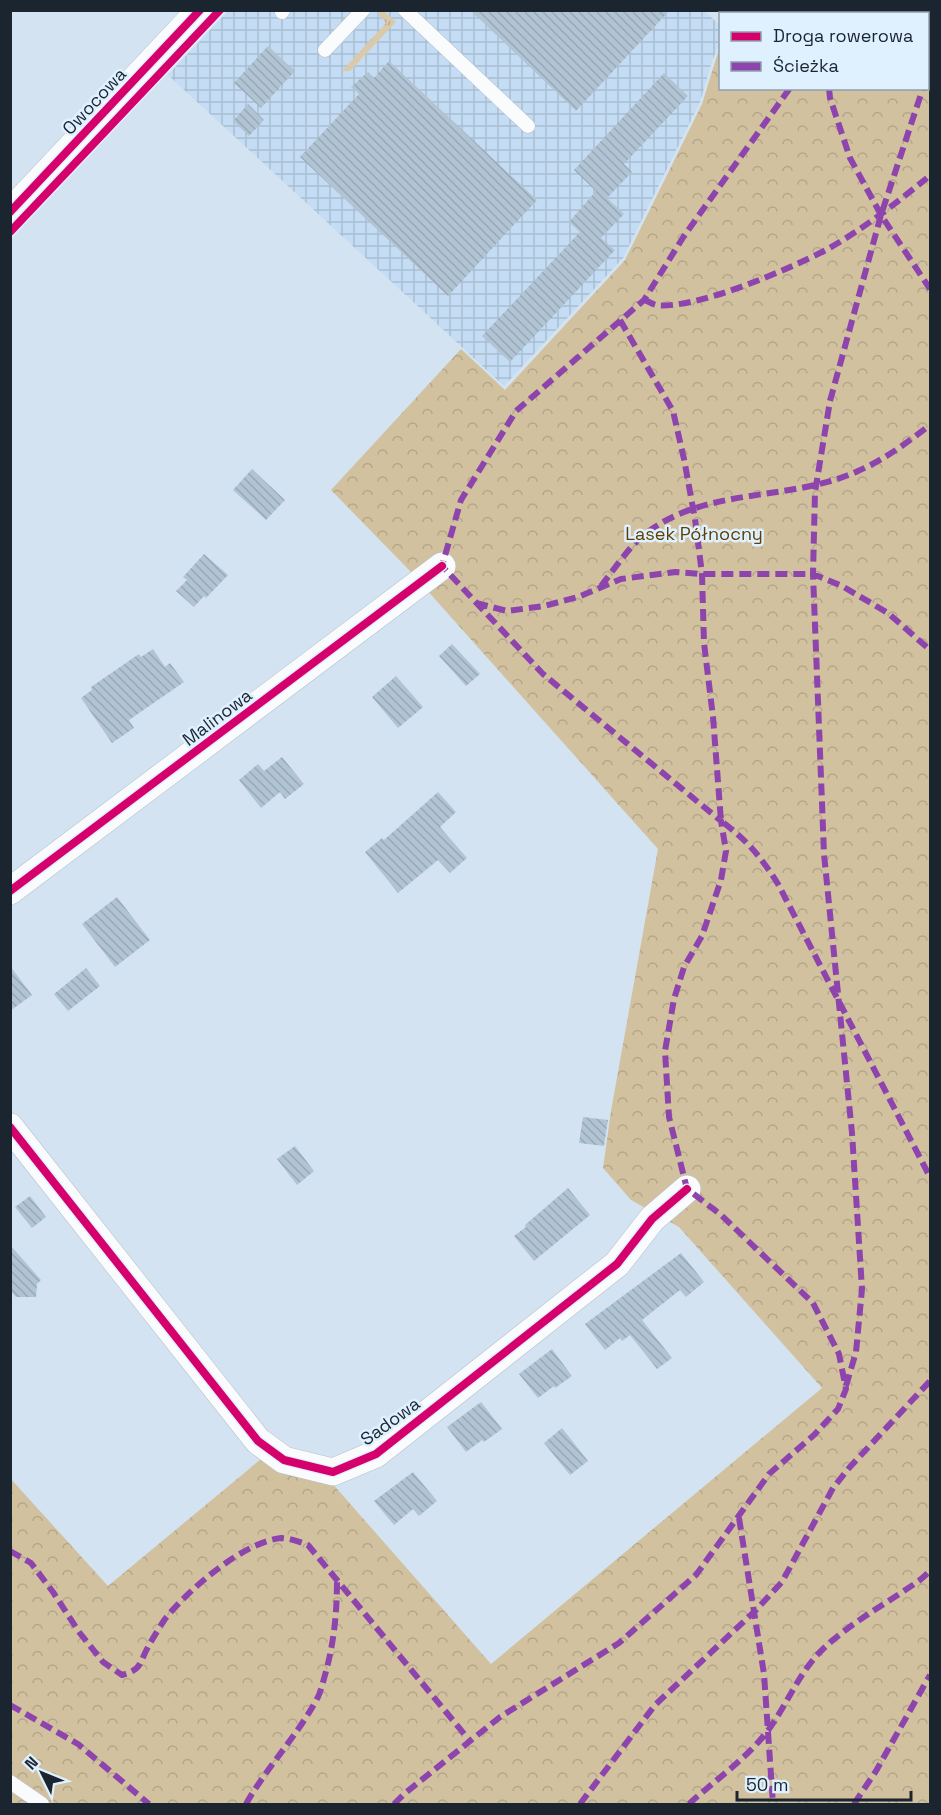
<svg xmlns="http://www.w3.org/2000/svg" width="941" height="1815" font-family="'Space Grotesk',sans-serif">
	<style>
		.industrial { fill: url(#industrial-grid) }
		.grass { fill: url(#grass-tufts) }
		.forest { fill: url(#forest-crowns) }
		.building { fill: url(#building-back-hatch) }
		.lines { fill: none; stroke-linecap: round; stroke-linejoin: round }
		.service-casing { stroke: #b5c1cc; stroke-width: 15 }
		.minor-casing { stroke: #b5c1cc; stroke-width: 28 }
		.service { stroke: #f9fbfd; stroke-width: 14 }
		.minor { stroke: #f9fbfd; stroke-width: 27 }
		.quiet { stroke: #8e44ad; stroke-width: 6; stroke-dasharray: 12 6; stroke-linecap: butt }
		.cycleway-casing { stroke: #dff0ff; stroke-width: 11 }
		.cycleway { stroke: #d6006c; stroke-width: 8 }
		.labels { text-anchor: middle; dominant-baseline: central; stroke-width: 5; stroke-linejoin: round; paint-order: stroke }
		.street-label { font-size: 18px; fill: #1b252f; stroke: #dff0ff }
		.park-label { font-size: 18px; fill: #5c3f01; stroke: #dff0ff }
	</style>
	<defs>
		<pattern id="industrial-grid" width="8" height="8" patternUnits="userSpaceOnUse" patternTransform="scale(1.5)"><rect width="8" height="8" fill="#c4ddf4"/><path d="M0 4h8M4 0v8" fill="none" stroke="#a8bed2"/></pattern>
		<pattern id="grass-tufts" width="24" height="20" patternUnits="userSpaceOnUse" patternTransform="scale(1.5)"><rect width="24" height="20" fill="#dacaaa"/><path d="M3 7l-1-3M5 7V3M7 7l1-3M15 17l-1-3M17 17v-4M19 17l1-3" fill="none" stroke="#baad93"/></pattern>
		<pattern id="forest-crowns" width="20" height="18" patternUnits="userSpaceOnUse" patternTransform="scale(1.5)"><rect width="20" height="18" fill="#d2c19f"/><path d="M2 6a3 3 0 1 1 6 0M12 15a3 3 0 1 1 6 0" fill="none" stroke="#b4a689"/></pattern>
		<pattern id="building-back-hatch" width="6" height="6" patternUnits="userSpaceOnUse" patternTransform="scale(1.5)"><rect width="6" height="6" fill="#b1c4d4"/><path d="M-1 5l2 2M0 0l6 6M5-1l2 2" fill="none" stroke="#98a8b6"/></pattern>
	</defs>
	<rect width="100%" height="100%" fill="#d4e3f1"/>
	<path class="industrial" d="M 704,10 L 720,26 L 720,43 L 712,61 L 700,102 L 623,258 L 504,386 L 168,75 L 228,11 Z"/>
	<path class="grass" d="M 375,10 L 384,11 L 396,22 L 350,71 L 342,71 L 386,23 Z"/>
	<path class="forest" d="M 735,11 L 930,11 L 930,1804 L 11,1804 L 10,1478 L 108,1586 L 261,1459 L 331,1482 L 491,1664 L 822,1388 L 679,1227 L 631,1200 L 603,1168 L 611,1111 L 658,849 L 409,570 L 331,490 L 461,349 L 505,390 L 625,260 L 702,104 L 720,46 L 720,88 L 928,88 L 928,14 L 734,13 Z"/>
	<path class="building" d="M 470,10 L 670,10 L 576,111 Z
		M 268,46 L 295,71 L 261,108 L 234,83 Z
		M 389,61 L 537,200 L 448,296 L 300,157 L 359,94 L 351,87 L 368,72 L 374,78 Z
		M 664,73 L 688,96 L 624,164 L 632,172 L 607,198 L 624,214 L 601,238 L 615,250 L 510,362 L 482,336 L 580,232 L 569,222 L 596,191 L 574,170 Z
		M 248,104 L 264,120 L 249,136 L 233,121 Z
		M 252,469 L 285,500 L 266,520 L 233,490 Z
		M 204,554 L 228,575 L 206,598 L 204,596 L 194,607 L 176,591 L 187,580 L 183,577 Z
		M 452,644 L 480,674 L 466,686 L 439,656 Z
		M 153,649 L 165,667 L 170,663 L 184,682 L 129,720 L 134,728 L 112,743 L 81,698 L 92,690 L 91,687 L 139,654 L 141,657 Z
		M 396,676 L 423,707 L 398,728 L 372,697 Z
		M 282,757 L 304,784 L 285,799 L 280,792 L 261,808 L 239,780 L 258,764 L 264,771 Z
		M 438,792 L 456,812 L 440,827 L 467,858 L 450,873 L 438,860 L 398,893 L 365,852 L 382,838 L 384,840 Z
		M 117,897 L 150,940 L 115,967 L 82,924 Z
		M 10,966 L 32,995 L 10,1011 Z
		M 86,968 L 100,986 L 68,1011 L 54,994 Z
		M 583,1117 L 608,1120 L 604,1146 L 579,1143 Z
		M 295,1146 L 314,1171 L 297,1185 L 277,1159 Z
		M 568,1188 L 590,1215 L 534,1261 L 514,1236 L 526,1227 L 525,1225 Z
		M 30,1196 L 46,1217 L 32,1228 L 15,1207 Z
		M 10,1245 L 41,1280 L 37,1284 L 36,1297 L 16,1297 L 10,1290 Z
		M 681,1253 L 704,1282 L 686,1297 L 680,1290 L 642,1320 L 672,1358 L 657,1369 L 630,1335 L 622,1341 L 620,1338 L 605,1350 L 585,1324 Z
		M 552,1349 L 572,1376 L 555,1388 L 554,1386 L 538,1398 L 519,1374 Z
		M 481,1402 L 502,1429 L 484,1442 L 482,1440 L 466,1452 L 447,1427 Z
		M 562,1428 L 588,1461 L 570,1475 L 544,1443 Z
		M 413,1472 L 437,1501 L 419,1516 L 413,1509 L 394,1525 L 374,1501 Z"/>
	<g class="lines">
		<defs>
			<path id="service" d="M 405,10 L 528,126
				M 282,12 L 283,10
				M 325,50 L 363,10
				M 10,1782 L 42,1804"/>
			<path id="minor" d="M 10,212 L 200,10
				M 10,891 L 442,566
				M 10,1127 L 258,1441 L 284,1460 L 333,1472 L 376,1454 L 617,1264 L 652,1219 L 687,1189"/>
		</defs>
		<use href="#service" class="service-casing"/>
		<use href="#minor" class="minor-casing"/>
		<use href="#service" class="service"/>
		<use href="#minor" class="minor"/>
		<path class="quiet" d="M 843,14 L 846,10
			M 928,79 L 930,72
			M 829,88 L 830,98 L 850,158 L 881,215 L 930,289
			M 644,300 C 648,301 652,304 656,305 C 696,310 789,269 826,250 C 862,230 895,204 927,178
			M 620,320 L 673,411 L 684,459 L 695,519 L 702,574 L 704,643 L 713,717 L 721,821 C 747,840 761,857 778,884 L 930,1177
			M 601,586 C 612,572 623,556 635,543 C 696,484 786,504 858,471 C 884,460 908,442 930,425
			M 476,603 L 507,611 L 544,606 L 578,597 L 621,579 L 675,572 L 702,574 L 813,574 L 842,586 L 888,613 L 930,650
			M 846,1386 L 856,1352 L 862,1289 L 852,1133 L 824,854 L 813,574 L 815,492 L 830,401 L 881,215 L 923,88
			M 739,1518 L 764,1674 L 773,1804
			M 10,1551 L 31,1563 L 53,1592 L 79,1632 L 103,1662 L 122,1675 C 143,1669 139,1663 148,1647 C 153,1638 159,1628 165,1619 C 188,1590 243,1542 281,1538 C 289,1538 300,1542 308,1545 L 470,1741
			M 10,1705 L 78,1744 L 149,1804
			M 246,1804 C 267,1767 298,1735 318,1697 C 321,1691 323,1682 325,1675 C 334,1643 337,1613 337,1579
			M 394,1804 L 404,1794 L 500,1717 L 619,1643 L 696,1575 L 769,1474 L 814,1435 L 838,1409 L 846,1389 L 839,1354 L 813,1303 L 720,1214 L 687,1189 L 669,1117 L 665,1051 L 674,999 L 684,967 L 702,936 L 721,880 L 726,851 L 721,821 L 543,674 L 442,566 L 461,500 L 516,411 L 644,300 L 684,236 L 790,88
			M 580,1804 L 655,1705 L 755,1611 L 782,1582 L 833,1488 L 849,1468 L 930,1381
			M 689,1804 C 715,1780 748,1758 769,1729 C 788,1703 799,1672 823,1649 C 850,1623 889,1602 920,1580 L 930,1571
			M 854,1804 L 876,1771 L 930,1675"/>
		<defs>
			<path id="cycleway" d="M 10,212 L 200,10
				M 10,232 L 220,10
				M 10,891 L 442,566
				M 10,1127 L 258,1441 L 284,1460 L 333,1472 L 376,1454 L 617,1264 L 652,1219 L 687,1189"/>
		</defs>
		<use href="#cycleway" class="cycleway-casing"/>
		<use href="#cycleway" class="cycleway"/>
	</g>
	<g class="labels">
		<g class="street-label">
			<text transform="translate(94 101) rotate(-47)">Owocowa</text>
			<text transform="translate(217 717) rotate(-37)">Malinowa</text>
			<text transform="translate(390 1421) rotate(-36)">Sadowa</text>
		</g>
		<g class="park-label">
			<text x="694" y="533">Lasek Północny</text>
		</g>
	</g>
	<rect width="941" height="1815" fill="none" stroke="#1b252f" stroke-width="24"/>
	<rect x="719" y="12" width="210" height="78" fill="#dff0ff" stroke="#919fac" stroke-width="1.5"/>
	<rect x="731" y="32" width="30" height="9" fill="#d6006c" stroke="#919fac" stroke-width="1.5"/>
	<text x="773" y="42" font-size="18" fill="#1b252f">Droga rowerowa</text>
	<rect x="731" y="62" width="30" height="9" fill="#8e44ad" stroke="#919fac" stroke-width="1.5"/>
	<text x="773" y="72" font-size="18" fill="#1b252f">Ścieżka</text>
	<g transform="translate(42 1773) rotate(313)" stroke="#dff0ff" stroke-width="4.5" paint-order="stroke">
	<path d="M0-4.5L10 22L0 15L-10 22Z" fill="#1b252f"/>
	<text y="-9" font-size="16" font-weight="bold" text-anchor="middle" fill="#1b252f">N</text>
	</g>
	<path d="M737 1791v9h174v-9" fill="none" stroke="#1b252f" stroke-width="3"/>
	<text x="746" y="1791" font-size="18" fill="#1b252f" stroke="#dff0ff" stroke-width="4.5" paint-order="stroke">50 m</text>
</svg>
